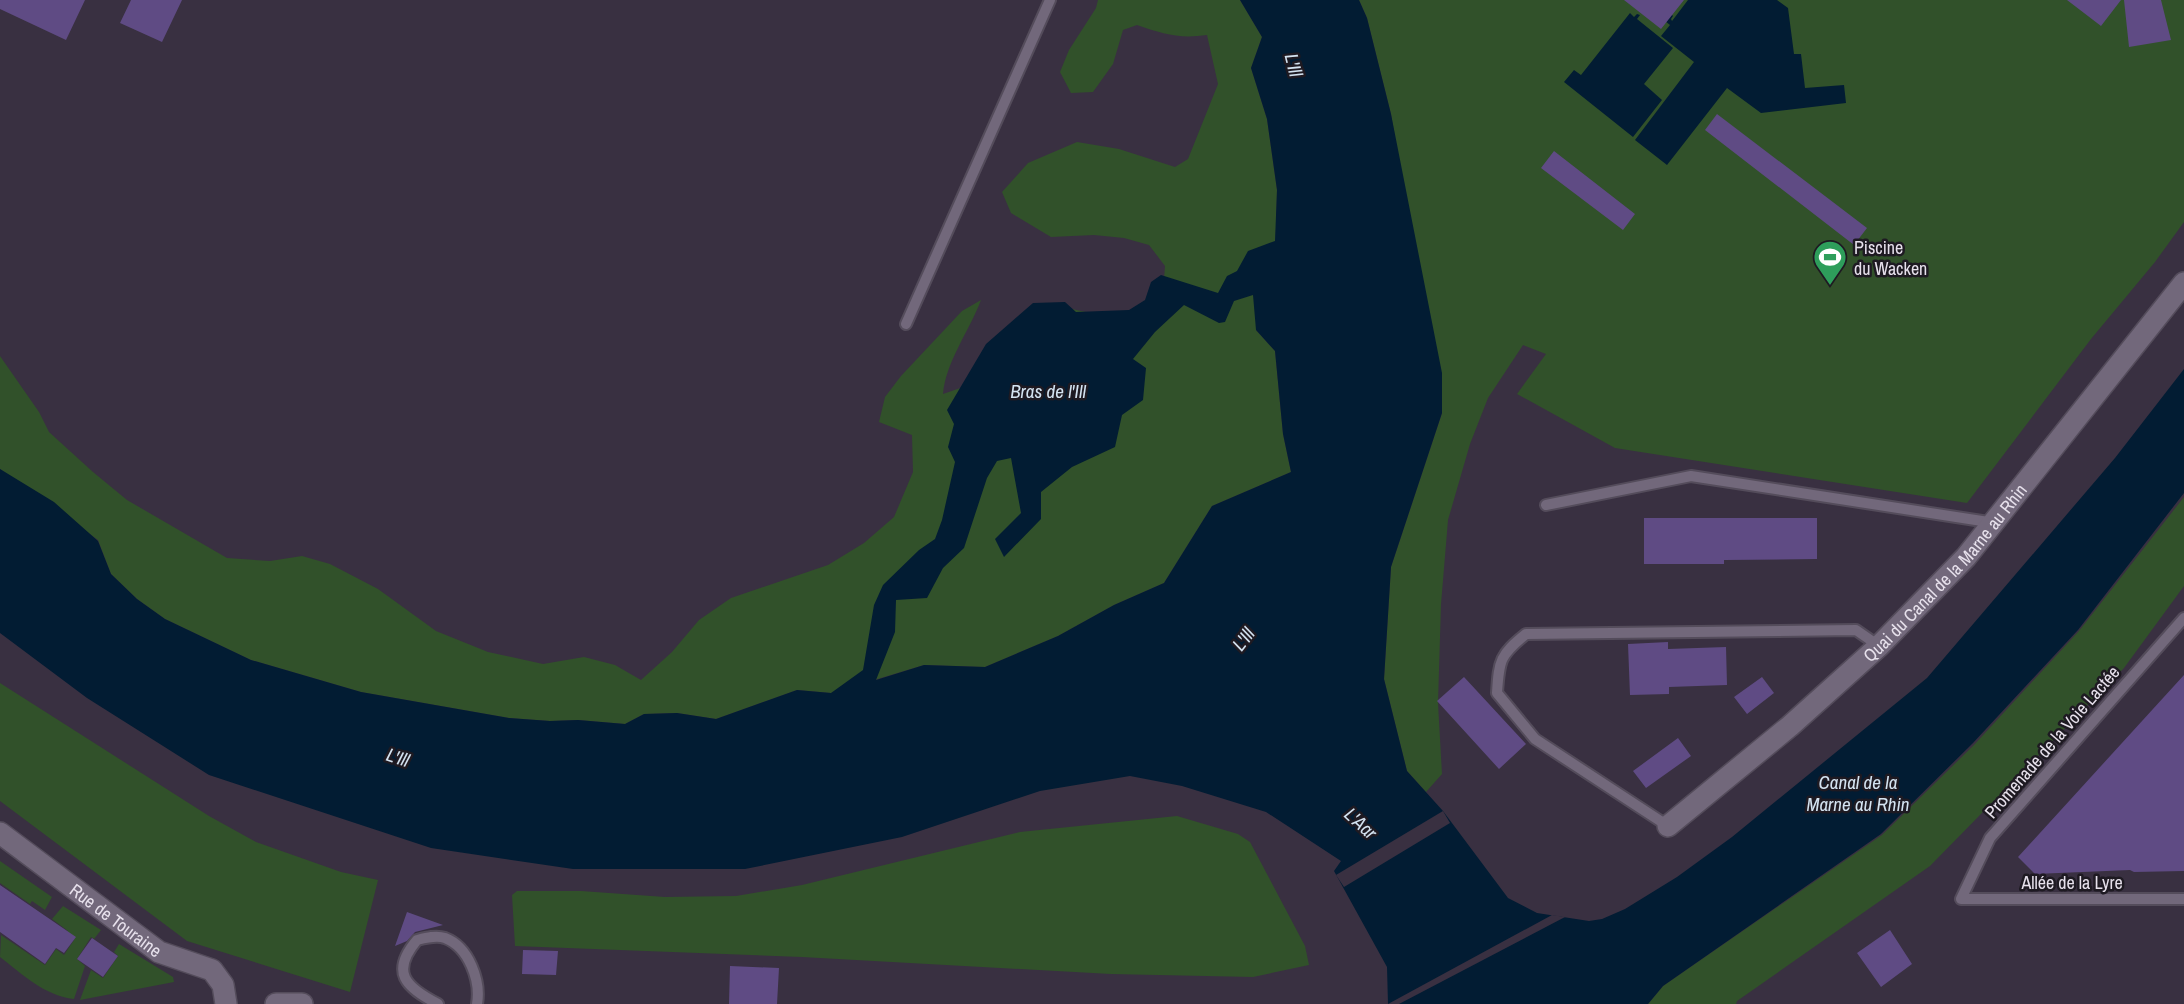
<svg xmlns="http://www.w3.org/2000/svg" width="2184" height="1004" font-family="'Archivo Narrow',sans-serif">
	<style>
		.green { fill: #31512a }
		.water { fill: #021c33; fill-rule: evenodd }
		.pier { fill: #393041 }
		.building { fill: #5f4b84 }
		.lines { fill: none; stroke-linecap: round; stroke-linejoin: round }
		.lane-casing { stroke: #544c5b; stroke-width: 14 }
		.street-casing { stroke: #544c5b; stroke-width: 24 }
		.lane { stroke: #72687b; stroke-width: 10 }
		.street { stroke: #72687b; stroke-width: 21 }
		.labels { text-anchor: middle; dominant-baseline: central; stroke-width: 5; stroke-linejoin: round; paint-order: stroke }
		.poi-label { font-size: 18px; fill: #e7e1ec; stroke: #1e1a22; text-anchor: start }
		.street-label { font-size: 18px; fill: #e7e1ec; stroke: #1e1a22 }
		.water-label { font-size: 19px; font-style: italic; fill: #d4e3f1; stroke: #1e1a22 }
	</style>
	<rect width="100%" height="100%" fill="#393041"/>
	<path class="green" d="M 1098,0 L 1240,0 L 1262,37 L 1251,68 L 1267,119 L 1277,190 L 1275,268 L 1256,330 L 1275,351 L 1283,434 L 1291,472 L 1212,506 L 1164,583 L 1114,605 L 1058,636 L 985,667 L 924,665 L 831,693 L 797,690 L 716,719 L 677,713 L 644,714 L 625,724 L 578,720 L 550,721 L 509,718 L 361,692 L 251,660 L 165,619 L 137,599 L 111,574 L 98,540 L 0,469 L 0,356 L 39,412 L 49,432 L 93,472 L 127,500 L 227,558 L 270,561 L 302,556 L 330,564 L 378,589 L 436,631 L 488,652 L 543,664 L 584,657 L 615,665 L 641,680 L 672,652 L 699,620 L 731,598 L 828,565 L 864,543 L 894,517 L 913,472 L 912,435 L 879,422 L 885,397 L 901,376 L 962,311 L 981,300 C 969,332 946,361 943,394 L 972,384 L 1049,304 L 1118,319 L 1163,293 L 1165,266 L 1149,245 L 1124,238 L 1094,235 L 1051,237 L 1011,213 L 1002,192 L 1028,163 L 1077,142 L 1119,149 L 1175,167 L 1188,159 L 1218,84 L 1207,35 C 1179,39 1163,34 1137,25 L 1123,30 L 1113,64 L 1093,92 L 1071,93 L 1060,72 L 1069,50 L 1096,8 Z
		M 1359,0 L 2184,0 L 2184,222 L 2155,262 L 2091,339 L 1967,503 L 1615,448 L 1517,394 L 1546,354 L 1523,345 L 1488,398 L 1470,444 L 1448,520 L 1441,604 L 1438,703 L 1442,774 L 1426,792 L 1407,771 L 1384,679 L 1391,567 L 1442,413 L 1391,114 L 1367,18 Z
		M 2184,497 L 2184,586 L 2124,668 L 1930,866 L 1737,1001 L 1736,1004 L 1648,1004 L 1663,986 L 1882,835 L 1974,745 L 2079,631 Z
		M 0,683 L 209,816 L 256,842 L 341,872 L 378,880 L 350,992 L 187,941 L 0,801 Z
		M 1177,816 L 1238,834 L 1250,842 L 1305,946 L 1309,965 L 1253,977 L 1111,974 L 802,957 L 515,946 L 512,895 L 517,891 L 581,891 L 665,897 L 736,896 L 802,885 L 1020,832 Z
		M 0,861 L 52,897 L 45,910 L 32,901 L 30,904 L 0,883 Z
		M 63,906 L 101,930 L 94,939 L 91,937 L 77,959 L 85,966 L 74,999 C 45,996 22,974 0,957 L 1,935 L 45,965 L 56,949 L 64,955 L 74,940 L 66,934 L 68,931 L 52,919 Z
		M 119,944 L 173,977 L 174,982 L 80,1000 L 91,970 L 103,978 L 118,956 L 114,952 Z"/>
	<path class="water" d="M 1240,0 L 1359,0 L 1367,18 L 1391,114 L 1442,373 L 1442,413 L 1391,567 L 1384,679 L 1407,771 L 1443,811 L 1508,898 L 1537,913 L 1589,921 L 1602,919 L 1625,909 L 1677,877 L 1732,837 L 1927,678 L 2115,458 L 2184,369 L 2184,493 L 2078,630 L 1973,743 L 1881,834 L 1663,986 L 1648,1004 L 1388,1004 L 1387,967 L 1334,871 L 1341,861 L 1266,812 L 1182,786 L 1130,776 L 1040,791 L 902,837 L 745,869 L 573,869 L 431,848 L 209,775 L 87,698 L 0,633 L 0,469 L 54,502 L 98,541 L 111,574 L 137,599 L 165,619 L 251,660 L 361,692 L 509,718 L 550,721 L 578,720 L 625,724 L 644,714 L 677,713 L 716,719 L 797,690 L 831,693 L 863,670 L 874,605 L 883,585 L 919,550 L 935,539 L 942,520 L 955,462 L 948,447 L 954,424 L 947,410 L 986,344 L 1033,303 L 1065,302 L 1076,312 L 1129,310 L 1145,300 L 1151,282 L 1161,275 L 1218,293 L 1227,276 L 1237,271 L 1248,251 L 1275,241 L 1277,190 L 1267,119 L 1251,68 L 1262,37 ZM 1253,295 L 1256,330 L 1275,351 L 1283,434 L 1291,472 L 1212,506 L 1164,583 L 1114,605 L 1058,636 L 985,667 L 924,665 L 876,680 L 895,632 L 896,600 L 927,598 L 943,568 L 964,548 L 987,478 L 997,461 L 1011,458 L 1021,513 L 995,539 L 1004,557 L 1041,519 L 1041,492 L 1072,467 L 1115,447 L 1122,415 L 1143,400 L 1146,368 L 1133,359 L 1155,332 L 1184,305 L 1219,323 L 1225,322 L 1234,301 Z
		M 1688,0 L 1777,0 L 1788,8 L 1794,54 L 1801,54 L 1805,88 L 1844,85 L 1846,103 L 1761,113 L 1727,88 L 1667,165 L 1635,140 L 1694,62 L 1661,36 L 1670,25 L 1665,21 L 1671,14 L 1673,16 L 1671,19 L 1672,21 Z
		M 1630,13 L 1634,17 L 1637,14 L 1640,15 L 1637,19 L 1673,48 L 1644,84 L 1662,100 L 1633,137 L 1564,82 L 1574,70 L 1581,75 Z"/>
	<path class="pier" d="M 1443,811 L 1450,823 L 1344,887 L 1336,875 Z
		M 1552,915 L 1565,917 L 1399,1004 L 1388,1004 Z"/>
	<path class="building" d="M 0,0 L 85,0 L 66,40 L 0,9 Z
		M 131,0 L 182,0 L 162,42 L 120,23 Z
		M 1624,0 L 1684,0 L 1661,29 Z
		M 2067,0 L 2121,0 L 2101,26 Z
		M 2124,0 L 2161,0 L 2171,40 L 2129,47 Z
		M 1717,114 L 1867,228 L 1854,245 L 1705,130 Z
		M 1554,151 L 1635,214 L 1623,230 L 1541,168 Z
		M 1644,518 L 1817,518 L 1817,559 L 1724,560 L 1724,564 L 1644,564 Z
		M 1668,642 L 1668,649 L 1726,647 L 1727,685 L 1669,687 L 1669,694 L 1630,695 L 1628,644 Z
		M 2184,675 L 2184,871 L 2134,872 L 2130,870 L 2035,874 L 2018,857 Z
		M 1464,677 L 1526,744 L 1499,769 L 1437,701 Z
		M 1762,677 L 1774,693 L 1747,714 L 1734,697 Z
		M 1678,738 L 1691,756 L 1646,788 L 1633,771 Z
		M 0,885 L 76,937 L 64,953 L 56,948 L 45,964 L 0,932 Z
		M 407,912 L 443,925 L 415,932 L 407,941 L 395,946 Z
		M 1890,930 L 1912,964 L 1881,987 L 1857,953 Z
		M 92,938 L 118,956 L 103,977 L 77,959 Z
		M 523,950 L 558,951 L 556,975 L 522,974 Z
		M 730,966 L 779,968 L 777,1004 L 729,1004 Z"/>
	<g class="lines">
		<defs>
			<path id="lane" d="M 906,324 L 1050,0
				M 1546,505 L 1691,476 L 1995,523
				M 2184,618 L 1990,838 L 1961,899 L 2184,899
				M 1668,826 L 1535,739 L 1497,693 C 1499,660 1500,655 1526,634 L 1856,630 L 1879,646
				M 438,1004 C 405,987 390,972 417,940 C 425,938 436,935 445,938 C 469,947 481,981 477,1004"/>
			<g id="street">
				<path id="s1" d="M 1668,826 L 1790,726 L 1879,646 L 1966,557 L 2184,283"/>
				<path id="s2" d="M 0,833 L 159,952 L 212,970 L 223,985 L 226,1004"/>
				<path d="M 276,1004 L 302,1004"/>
			</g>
		</defs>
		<use href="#lane" class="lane-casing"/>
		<use href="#street" class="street-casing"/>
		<use href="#lane" class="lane"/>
		<use href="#street" class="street"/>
	</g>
	<defs>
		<symbol id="stadium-pin" viewBox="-11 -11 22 30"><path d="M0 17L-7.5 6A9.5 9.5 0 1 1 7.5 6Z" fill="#2e9e5b" stroke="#1e1a22"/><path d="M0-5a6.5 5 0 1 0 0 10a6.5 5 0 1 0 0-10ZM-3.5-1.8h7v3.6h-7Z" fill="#fff"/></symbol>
	</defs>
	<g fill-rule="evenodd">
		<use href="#stadium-pin" x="1811" y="238" width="38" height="52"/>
	</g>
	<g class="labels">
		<g class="poi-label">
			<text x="1854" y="247">Piscine<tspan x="1854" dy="21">du Wacken</tspan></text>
		</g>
		<g class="street-label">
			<text stroke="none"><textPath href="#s1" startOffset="376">Quai du Canal de la Marne au Rhin</textPath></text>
			<text transform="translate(2052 742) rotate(-49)">Promenade de la Voie Lactée</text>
			<text x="2072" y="882">Allée de la Lyre</text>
			<text stroke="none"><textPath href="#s2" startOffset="145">Rue de Touraine</textPath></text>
		</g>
		<g class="water-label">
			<text transform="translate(1294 65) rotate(76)">L'Ill</text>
			<text x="1048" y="391">Bras de l'Ill</text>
			<text transform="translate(1243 639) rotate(-52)">L'Ill</text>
			<text transform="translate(398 757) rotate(19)">L'Ill</text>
			<text x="1858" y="782">Canal de la<tspan x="1858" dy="22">Marne au Rhin</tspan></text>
			<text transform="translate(1361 823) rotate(43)">L'Aar</text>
		</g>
	</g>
</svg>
